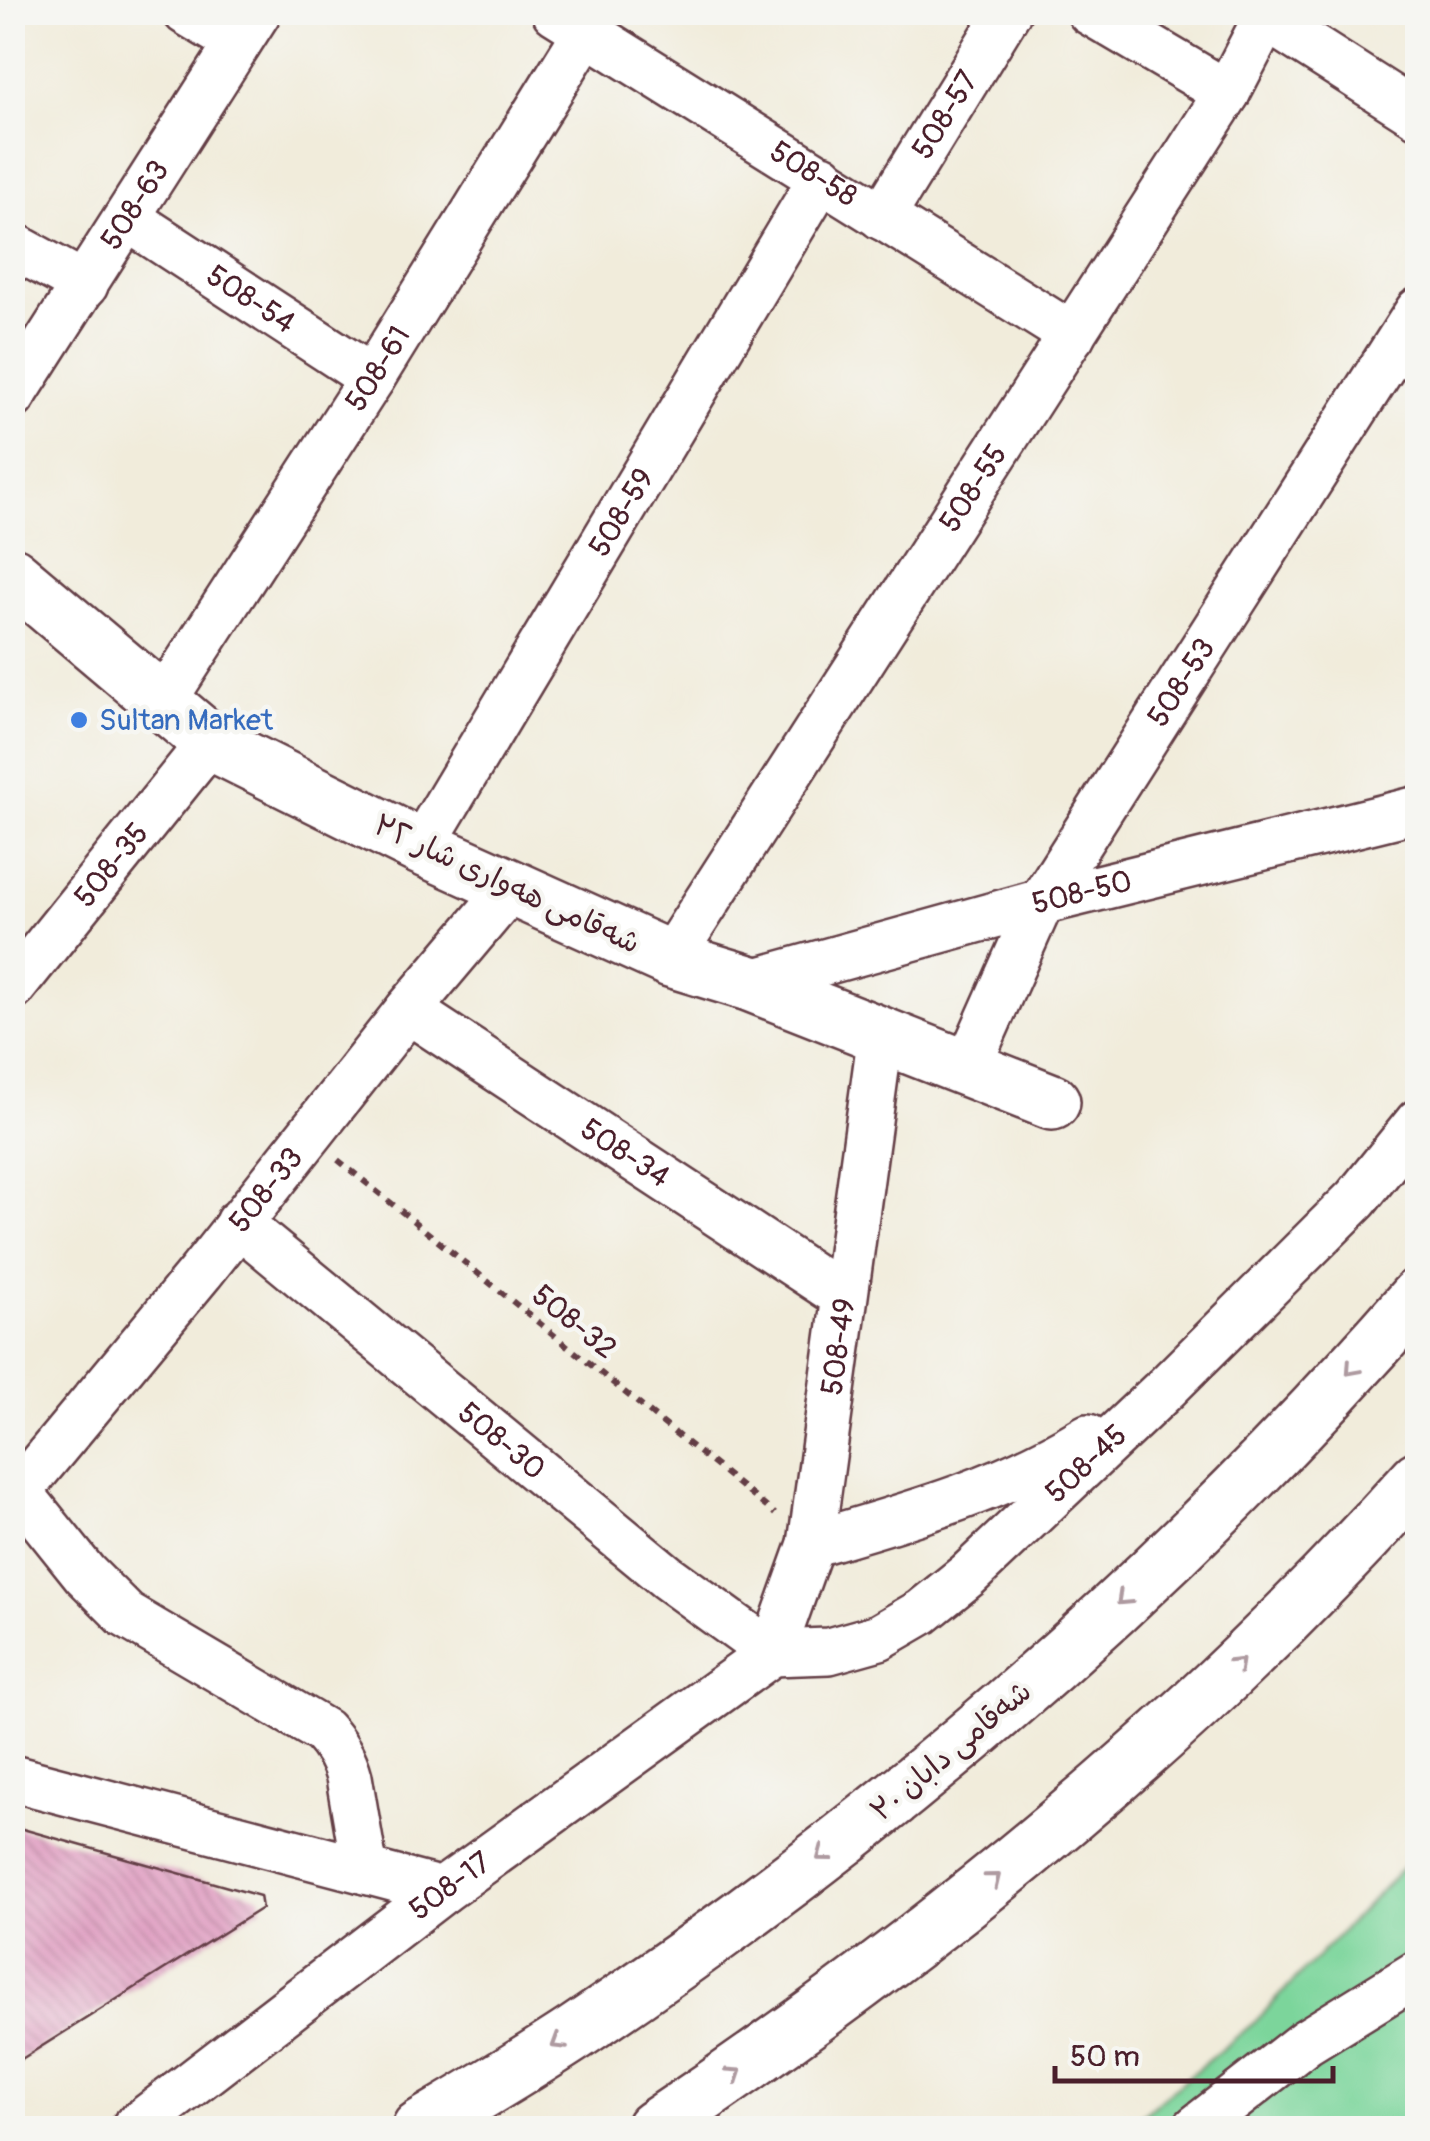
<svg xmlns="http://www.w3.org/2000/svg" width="1430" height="2141" font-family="Pangolin,'Playpen Sans Arabic',sans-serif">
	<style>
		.park { fill: #7bd59b; stroke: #627a63; stroke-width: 2.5 }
		.building { fill: url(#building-back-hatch) }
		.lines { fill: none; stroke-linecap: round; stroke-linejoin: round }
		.street-casing { stroke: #633e45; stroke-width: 50 }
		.secondary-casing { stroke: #633e45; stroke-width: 60 }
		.primary-casing { stroke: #633e45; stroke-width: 60 }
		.path { stroke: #633e45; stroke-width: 6; stroke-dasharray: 8 8; stroke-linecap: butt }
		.street { stroke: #fff; stroke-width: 45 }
		.secondary { stroke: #fff; stroke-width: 55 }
		.primary { stroke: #fff; stroke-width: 55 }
		.oneway { stroke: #ae9aa0 }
		.shop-dot { fill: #3f7fe0; stroke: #f6f6f2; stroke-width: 4 }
		.labels { text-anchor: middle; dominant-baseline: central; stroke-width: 9; stroke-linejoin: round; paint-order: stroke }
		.street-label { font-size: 30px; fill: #4a1f2b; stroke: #f6f6f2 }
		.shop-label { font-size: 30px; fill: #366cbe; stroke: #f6f6f2; text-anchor: start }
	</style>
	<defs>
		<pattern id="building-back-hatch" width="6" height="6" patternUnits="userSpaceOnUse" patternTransform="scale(2.5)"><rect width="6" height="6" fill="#e09cc1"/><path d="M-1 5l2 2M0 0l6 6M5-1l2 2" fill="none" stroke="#b87f9d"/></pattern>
	</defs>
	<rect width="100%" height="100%" fill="#f6f6f2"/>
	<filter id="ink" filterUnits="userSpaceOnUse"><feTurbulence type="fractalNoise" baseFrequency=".01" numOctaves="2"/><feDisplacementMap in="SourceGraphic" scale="20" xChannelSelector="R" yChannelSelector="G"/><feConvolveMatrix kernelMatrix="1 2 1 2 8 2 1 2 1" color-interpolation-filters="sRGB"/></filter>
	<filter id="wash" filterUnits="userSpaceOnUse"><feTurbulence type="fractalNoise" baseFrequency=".0048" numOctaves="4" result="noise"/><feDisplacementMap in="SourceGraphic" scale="40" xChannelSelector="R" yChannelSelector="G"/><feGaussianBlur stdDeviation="2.25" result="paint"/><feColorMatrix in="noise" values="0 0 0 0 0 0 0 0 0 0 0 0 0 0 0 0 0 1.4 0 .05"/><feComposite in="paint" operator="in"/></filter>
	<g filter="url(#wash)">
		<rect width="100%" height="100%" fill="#f1ecdb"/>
		<path class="park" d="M 1417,1853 L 1417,2128 L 1126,2128 L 1255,2022 Z"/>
		<g id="blocks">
			<path class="building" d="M 12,1826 L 260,1896 L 262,1908 L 12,2065 Z"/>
		</g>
	</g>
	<g filter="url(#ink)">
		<use href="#blocks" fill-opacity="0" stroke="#633e45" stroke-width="2.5"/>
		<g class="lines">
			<defs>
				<g id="street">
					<path d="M 186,12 L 238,43"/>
					<path id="s1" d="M 555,12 L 1072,335"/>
					<path d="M 1090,12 L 1227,93"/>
					<path d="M 1266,18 L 1418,115"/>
					<path id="s2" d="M 882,217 L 1008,12"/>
					<path id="s3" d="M 127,218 L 372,378"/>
					<path d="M 12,245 L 85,285"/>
					<path id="s4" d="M 12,397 L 258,12"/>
					<path id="s5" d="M 162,703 L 372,378 L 586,32"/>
					<path id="s6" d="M 421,847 L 822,177"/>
					<path id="s7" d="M 670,959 L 1227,93 L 1269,12"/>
					<path id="s8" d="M 749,983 L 1041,902 L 1418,809"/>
					<path id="s9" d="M 12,988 L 210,742"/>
					<path id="s10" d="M 408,1010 L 843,1296"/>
					<path id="s11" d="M 968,1066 L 1041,902 L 1418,311"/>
					<path id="s12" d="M 238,1223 L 667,1577 L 772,1653"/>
					<path d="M 12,1483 L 85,1574 L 126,1615 L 323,1731 C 336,1745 344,1758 349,1777 L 365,1871"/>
					<path id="s13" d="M 20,1490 L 201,1272 L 408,1010 L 511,888"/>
					<path d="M 811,1544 C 907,1516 1002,1490 1088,1437"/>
					<path id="s14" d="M 772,1653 L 829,1651 L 879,1637 L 922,1612 L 968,1575 L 1166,1388 L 1356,1199 L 1418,1122"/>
					<path id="s15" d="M 772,1653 L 811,1544 L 881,1033"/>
					<path d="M 12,1778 L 442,1891"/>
					<path id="s16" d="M 134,2128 L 442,1891 L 772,1653"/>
					<path d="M 1196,2128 L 1306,2042 L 1418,1973"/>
				</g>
				<path id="secondary" d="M 12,575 L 210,742 L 421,847 L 670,959 L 749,983 L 1052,1102"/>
				<path id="primary" d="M 420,2128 C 472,2097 525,2066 575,2033 C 886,1825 1172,1578 1418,1296
					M 654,2128 C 932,1942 1194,1729 1418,1479"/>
			</defs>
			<use href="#street" class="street-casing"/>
			<use href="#secondary" class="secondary-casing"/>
			<use href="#primary" class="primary-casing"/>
			<path class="path" d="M 338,1160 L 775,1514"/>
			<use href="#street" class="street"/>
			<use href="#secondary" class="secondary"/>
			<use href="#primary" class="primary"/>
		</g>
		<defs><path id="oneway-chevron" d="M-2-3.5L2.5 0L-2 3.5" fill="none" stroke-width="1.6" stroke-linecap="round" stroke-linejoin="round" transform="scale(2.5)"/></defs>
		<g class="oneway">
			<use href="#oneway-chevron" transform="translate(1352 1369) rotate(132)"/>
			<use href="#oneway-chevron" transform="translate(1123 1599) rotate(137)"/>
			<use href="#oneway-chevron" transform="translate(1238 1664) rotate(-44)"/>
			<use href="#oneway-chevron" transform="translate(823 1855) rotate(143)"/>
			<use href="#oneway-chevron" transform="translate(994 1879) rotate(-39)"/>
			<use href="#oneway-chevron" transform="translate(558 2043) rotate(148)"/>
			<use href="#oneway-chevron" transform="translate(735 2074) rotate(-34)"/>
		</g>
	</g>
	<circle class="shop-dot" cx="79" cy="720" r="10"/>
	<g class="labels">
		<g class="street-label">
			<text stroke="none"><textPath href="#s2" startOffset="120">508-57</textPath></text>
			<text stroke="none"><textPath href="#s1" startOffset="305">508-58</textPath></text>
			<text stroke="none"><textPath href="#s4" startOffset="228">508-63</textPath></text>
			<text stroke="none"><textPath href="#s3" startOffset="148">508-54</textPath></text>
			<text stroke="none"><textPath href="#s5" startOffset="398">508-61</textPath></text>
			<text stroke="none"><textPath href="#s7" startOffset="560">508-55</textPath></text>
			<text stroke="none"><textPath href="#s6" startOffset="390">508-59</textPath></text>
			<text stroke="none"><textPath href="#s11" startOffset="440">508-53</textPath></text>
			<text stroke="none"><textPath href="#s9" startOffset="158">508-35</textPath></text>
			<text transform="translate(507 884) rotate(25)">شەقامی هەواری شار ٣٢</text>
			<text stroke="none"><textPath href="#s8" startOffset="345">508-50</textPath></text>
			<text stroke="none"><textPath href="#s10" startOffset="260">508-34</textPath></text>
			<text stroke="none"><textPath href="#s13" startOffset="388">508-33</textPath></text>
			<text transform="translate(574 1322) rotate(39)">508-32</text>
			<text stroke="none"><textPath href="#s15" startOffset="315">508-49</textPath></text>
			<text stroke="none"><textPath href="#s12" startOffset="342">508-30</textPath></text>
			<text stroke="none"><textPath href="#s14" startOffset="380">508-45</textPath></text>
			<text transform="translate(951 1751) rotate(-40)">شەقامی دابان ٣٠</text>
			<text stroke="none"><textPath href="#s16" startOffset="398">508-17</textPath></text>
		</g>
		<g class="shop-label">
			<text x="99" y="720">Sultan Market</text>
		</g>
	</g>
	<rect width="1430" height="2141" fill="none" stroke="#f6f6f2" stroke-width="50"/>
	<path d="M1055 2066v15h278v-15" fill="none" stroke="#4a1f2b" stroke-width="5"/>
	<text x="1070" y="2066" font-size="30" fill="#4a1f2b" stroke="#f6f6f2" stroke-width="8" paint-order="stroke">50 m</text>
</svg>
